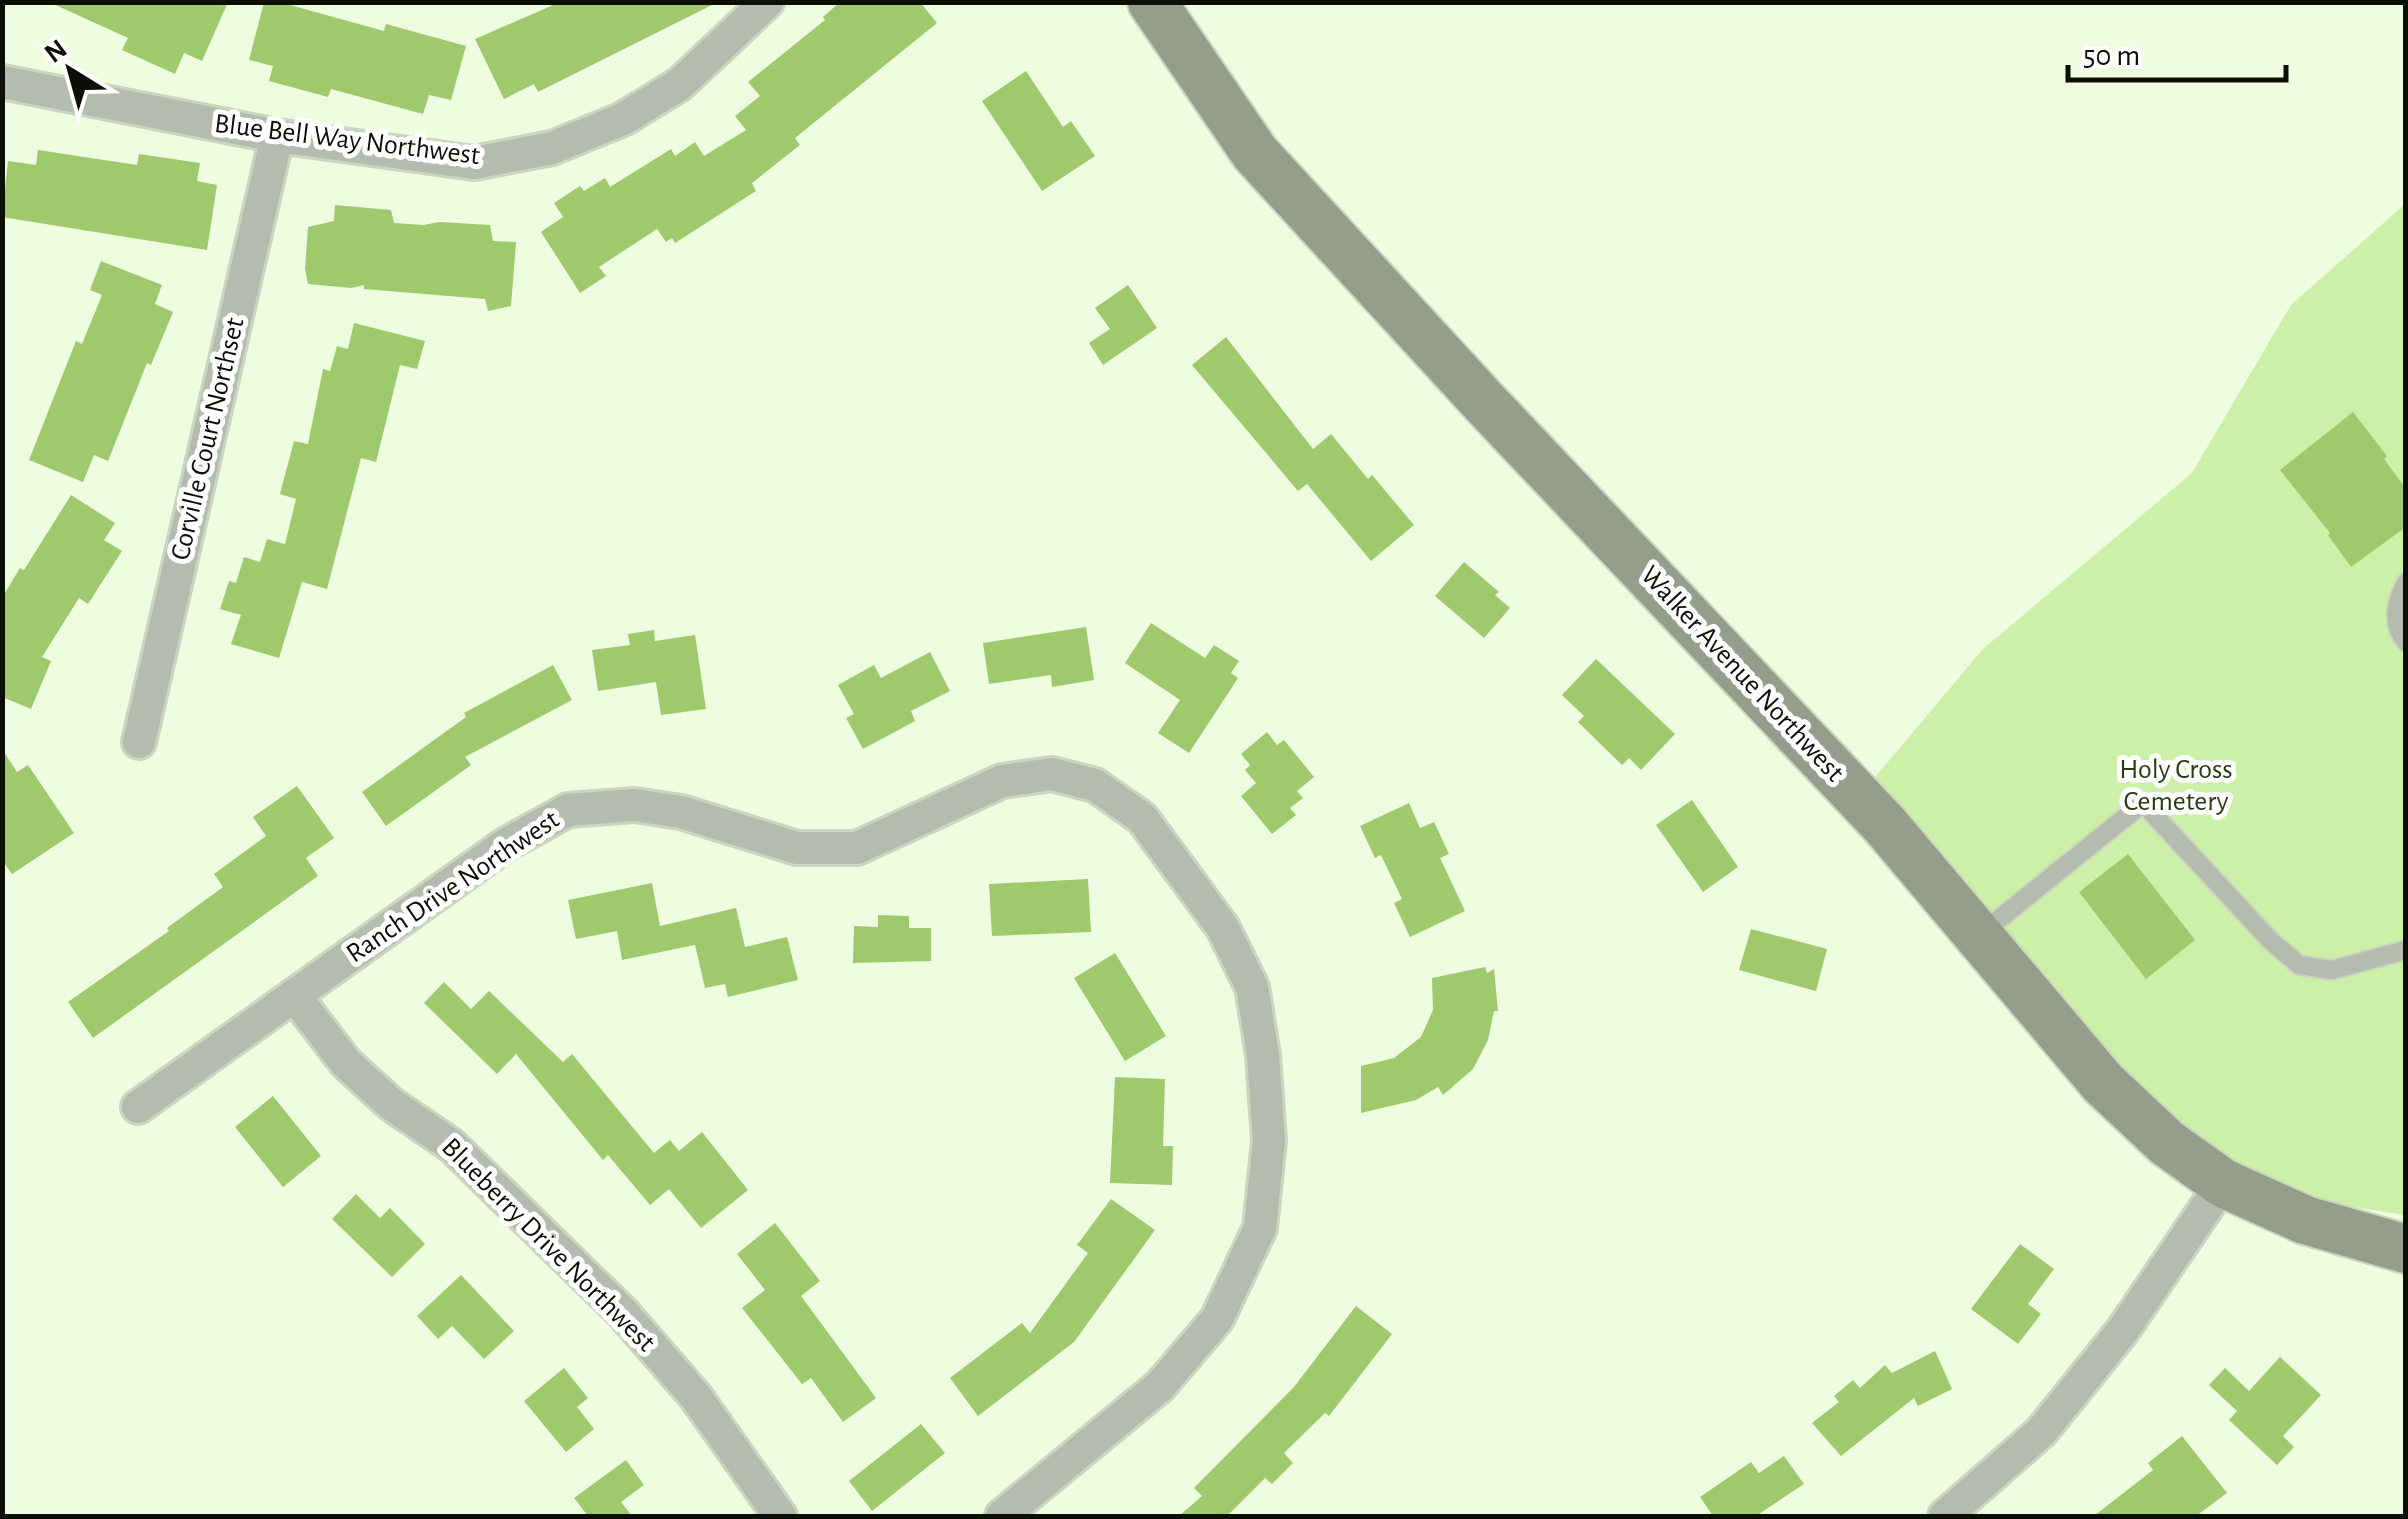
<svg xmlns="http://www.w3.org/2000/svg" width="2408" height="1519" font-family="'Alegreya Sans',sans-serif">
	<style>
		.green { fill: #cdf0a8 }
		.building { fill: #9fc96d }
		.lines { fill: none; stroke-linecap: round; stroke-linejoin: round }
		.lane-casing { stroke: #cad6bd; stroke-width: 22 }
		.street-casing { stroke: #cad6bd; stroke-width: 38 }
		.secondary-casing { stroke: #cad6bd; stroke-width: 52 }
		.lane { stroke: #b5bbaf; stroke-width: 18 }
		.street { stroke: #b5bbaf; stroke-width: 32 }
		.secondary { stroke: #959e8c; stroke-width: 48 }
		.labels { text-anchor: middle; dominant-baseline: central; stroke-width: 10; stroke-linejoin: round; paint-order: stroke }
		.street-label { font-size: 28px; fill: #0b0f06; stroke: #fff }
		.park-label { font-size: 28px; fill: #293a14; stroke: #fff }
	</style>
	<rect width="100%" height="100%" fill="#eefce0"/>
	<path class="green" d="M 2405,204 L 2405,1215 L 2341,1205 L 2255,1176 L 2181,1122 L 2053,999 L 1871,782 L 1983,649 L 2192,473 L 2291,305 Z"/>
	<path class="building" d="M 49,2 L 228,2 L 202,61 L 184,53 L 175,74 L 122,50 L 128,38 Z
		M 264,2 L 279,2 L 384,31 L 386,24 L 466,46 L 451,100 L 429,95 L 423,114 L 331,89 L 328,97 L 269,81 L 273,66 L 249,60 Z
		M 560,2 L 718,2 L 538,92 L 534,84 L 504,99 L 475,39 Z
		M 840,2 L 920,2 L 937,23 L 795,138 L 800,145 L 752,183 L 756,191 L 675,243 L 672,238 L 666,242 L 657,229 L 599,267 L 606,276 L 580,293 L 541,232 L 563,217 L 554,203 L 580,186 L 584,191 L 605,178 L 610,187 L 671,149 L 675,156 L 695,142 L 704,156 L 746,130 L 735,116 L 760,96 L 748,82 L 825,20 L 823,17 Z
		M 1026,71 L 1063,127 L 1071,121 L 1095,156 L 1042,191 L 982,101 Z
		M 38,150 L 137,165 L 139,154 L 200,163 L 197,181 L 217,185 L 207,250 L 2,217 L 8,161 L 36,165 Z
		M 335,205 L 391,210 L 394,223 L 423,225 L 440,222 L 490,225 L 493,241 L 516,242 L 511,306 L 488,311 L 485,299 L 364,289 L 364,285 L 351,288 L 308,284 L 305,269 L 308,227 L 334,221 Z
		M 101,261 L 162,285 L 155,304 L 173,312 L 151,365 L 147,363 L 108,461 L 94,455 L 83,482 L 29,460 L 76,341 L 82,344 L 102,295 L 90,290 Z
		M 1128,285 L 1157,328 L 1103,365 L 1089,343 L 1110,329 L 1095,308 Z
		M 354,323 L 425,341 L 417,369 L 400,365 L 376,462 L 361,458 L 327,589 L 302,582 L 279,658 L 231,644 L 241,615 L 220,609 L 229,581 L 236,583 L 244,557 L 260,562 L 267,539 L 285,544 L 296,499 L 280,494 L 294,441 L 308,444 L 323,369 L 330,371 L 337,346 L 348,349 Z
		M 1226,337 L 1313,449 L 1331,434 L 1368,479 L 1372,475 L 1414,525 L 1371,561 L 1307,484 L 1298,491 L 1192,365 Z
		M 2353,412 L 2387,456 L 2384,459 L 2406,489 L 2406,527 L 2351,567 L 2328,535 L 2330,533 L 2280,470 Z
		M 71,495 L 115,523 L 104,540 L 122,551 L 88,604 L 79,598 L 42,657 L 51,661 L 31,709 L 2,697 L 3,596 L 20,568 L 24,570 Z
		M 1464,562 L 1499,592 L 1495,595 L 1510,608 L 1484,638 L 1435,596 Z
		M 1151,623 L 1205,658 L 1214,645 L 1239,661 L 1231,673 L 1238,678 L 1189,753 L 1158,733 L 1180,700 L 1125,663 Z
		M 1086,627 L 1094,680 L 1052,687 L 1051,675 L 989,684 L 983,643 Z
		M 654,630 L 655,641 L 695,635 L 706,709 L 661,715 L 656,682 L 598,691 L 592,650 L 630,645 L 628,634 Z
		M 930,652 L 950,691 L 911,711 L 915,721 L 863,749 L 846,718 L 854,714 L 838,685 L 874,665 L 881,678 Z
		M 1596,659 L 1675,734 L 1641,770 L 1629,758 L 1622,765 L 1578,722 L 1584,716 L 1562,695 Z
		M 553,665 L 572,700 L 465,757 L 471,765 L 386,826 L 362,792 L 466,717 L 464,713 Z
		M 1267,732 L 1277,745 L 1284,740 L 1314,777 L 1297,791 L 1303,798 L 1290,808 L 1296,815 L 1272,834 L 1241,796 L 1256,783 L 1245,770 L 1250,765 L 1241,754 Z
		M 2,749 L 17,772 L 28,765 L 74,833 L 12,874 L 2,860 Z
		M 297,786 L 334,838 L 306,858 L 318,876 L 93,1038 L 68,1002 L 169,931 L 167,928 L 223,887 L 214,874 L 266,836 L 253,817 Z
		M 1692,800 L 1738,867 L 1703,892 L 1656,825 Z
		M 1409,803 L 1420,828 L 1434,822 L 1449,854 L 1440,858 L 1465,911 L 1410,937 L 1394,903 L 1402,899 L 1381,855 L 1375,858 L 1360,826 Z
		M 2128,854 L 2195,940 L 2146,979 L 2079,892 Z
		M 1088,879 L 1091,932 L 992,936 L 989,884 Z
		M 652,883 L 660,926 L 736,908 L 745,947 L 787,937 L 798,980 L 728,997 L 725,984 L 705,988 L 695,945 L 622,960 L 617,931 L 576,939 L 568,900 Z
		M 878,915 L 909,916 L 909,928 L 931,928 L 931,961 L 853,963 L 854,926 L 878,927 Z
		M 1751,929 L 1827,949 L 1816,991 L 1739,970 Z
		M 1115,953 L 1166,1036 L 1125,1061 L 1074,978 Z
		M 1485,967 L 1487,973 L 1494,969 L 1498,1011 L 1494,1011 L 1488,1040 L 1473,1069 L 1443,1095 L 1438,1087 L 1416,1100 L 1361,1113 L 1361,1066 L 1394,1058 L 1421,1037 L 1433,1010 L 1432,978 Z
		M 444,982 L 471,1009 L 489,991 L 563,1062 L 572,1054 L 654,1153 L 670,1140 L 679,1151 L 702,1132 L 748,1190 L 701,1228 L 669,1189 L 650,1205 L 608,1155 L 603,1160 L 516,1054 L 497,1074 L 424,1003 Z
		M 1115,1077 L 1165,1079 L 1163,1146 L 1173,1146 L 1172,1185 L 1110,1183 Z
		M 273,1096 L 321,1156 L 283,1187 L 235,1127 Z
		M 356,1194 L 380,1218 L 390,1208 L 425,1244 L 392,1277 L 332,1219 Z
		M 1111,1199 L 1155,1230 L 1074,1342 L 978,1416 L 950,1378 L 1022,1323 L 1030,1333 L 1088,1253 L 1077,1245 Z
		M 775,1223 L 820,1281 L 801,1296 L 876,1398 L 843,1422 L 811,1378 L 802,1384 L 742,1308 L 765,1290 L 737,1254 Z
		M 2020,1244 L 2054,1269 L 2028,1304 L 2041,1314 L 2018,1344 L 1971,1309 Z
		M 461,1275 L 514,1331 L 484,1359 L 452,1326 L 438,1339 L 417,1316 Z
		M 1356,1306 L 1392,1334 L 1329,1416 L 1325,1413 L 1284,1453 L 1293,1463 L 1272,1484 L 1265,1478 L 1227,1516 L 1179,1516 L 1202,1496 L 1194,1488 L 1294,1387 Z
		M 1935,1351 L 1952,1389 L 1918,1406 L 1914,1398 L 1841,1456 L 1812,1423 L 1839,1402 L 1834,1396 L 1853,1380 L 1860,1388 L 1885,1365 L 1892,1373 Z
		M 2280,1357 L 2321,1395 L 2283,1436 L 2294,1447 L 2277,1465 L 2229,1420 L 2237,1411 L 2209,1385 L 2225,1368 L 2249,1391 Z
		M 564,1368 L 588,1398 L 577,1407 L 594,1429 L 566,1452 L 524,1401 Z
		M 921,1424 L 945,1453 L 872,1511 L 849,1481 Z
		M 2182,1436 L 2227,1493 L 2196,1516 L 2094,1516 L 2153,1470 L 2148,1463 Z
		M 1784,1456 L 1804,1484 L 1756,1516 L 1713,1516 L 1700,1497 L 1751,1462 L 1759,1473 Z
		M 626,1460 L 644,1485 L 621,1502 L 632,1516 L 588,1516 L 574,1498 Z"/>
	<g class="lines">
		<defs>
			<path id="lane" d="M 2406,583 C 2395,603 2391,623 2406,642
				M 1978,936 L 2143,803 L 2271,941 L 2299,965 L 2332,970 L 2406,950"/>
			<path id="street" d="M 2,82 L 277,136 L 474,163 L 552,148 L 623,119 L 680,84 L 767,2
				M 139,742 L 277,136
				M 294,995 L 346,1063 L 391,1104 L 451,1145 L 623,1313 L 696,1397 L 780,1516
				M 138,1107 L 505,845 L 568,810 L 634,805 L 681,812 L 797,848 L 857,848 L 1002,781 L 1052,774 L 1095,785 L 1142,818 L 1223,928 L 1252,987 L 1263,1055 L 1269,1141 L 1260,1228 L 1217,1319 L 1160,1386 L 1002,1516
				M 1945,1516 L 2041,1432 L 2123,1330 L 2223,1183"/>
			<path id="secondary" d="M 1152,2 L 1255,153 L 1485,403 L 1885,825 L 2103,1083 L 2167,1143 L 2223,1183 L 2305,1220 L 2406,1249"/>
		</defs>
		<use href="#lane" class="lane-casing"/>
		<use href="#street" class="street-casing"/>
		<use href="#secondary" class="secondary-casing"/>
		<use href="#lane" class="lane"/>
		<use href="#street" class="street"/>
		<use href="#secondary" class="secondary"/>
	</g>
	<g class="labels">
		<g class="street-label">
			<text transform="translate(347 140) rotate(7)">Blue Bell Way Northwest</text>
			<text transform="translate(208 439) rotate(-77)">Corville Court Northset</text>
			<text transform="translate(1742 674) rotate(47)">Walker Avenue Northwest</text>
			<text transform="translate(453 887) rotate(-34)">Ranch Drive Northwest</text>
			<text transform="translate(548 1245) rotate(45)">Blueberry Drive Northwest</text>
		</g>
		<g class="park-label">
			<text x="2176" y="770">Holy Cross<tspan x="2176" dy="32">Cemetery</tspan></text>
		</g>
	</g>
	<rect width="2408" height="1519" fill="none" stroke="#0b0f06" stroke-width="10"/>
	<g transform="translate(70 70) rotate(323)" stroke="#ffffff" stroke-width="8" paint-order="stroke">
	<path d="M0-8L18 38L0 25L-18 38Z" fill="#0b0f06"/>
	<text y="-15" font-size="28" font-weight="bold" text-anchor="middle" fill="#0b0f06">N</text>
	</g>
	<path d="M2068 65v15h218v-15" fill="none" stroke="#0b0f06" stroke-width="5"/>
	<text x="2083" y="65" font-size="30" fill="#0b0f06" stroke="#ffffff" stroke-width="8" paint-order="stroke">50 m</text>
</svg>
